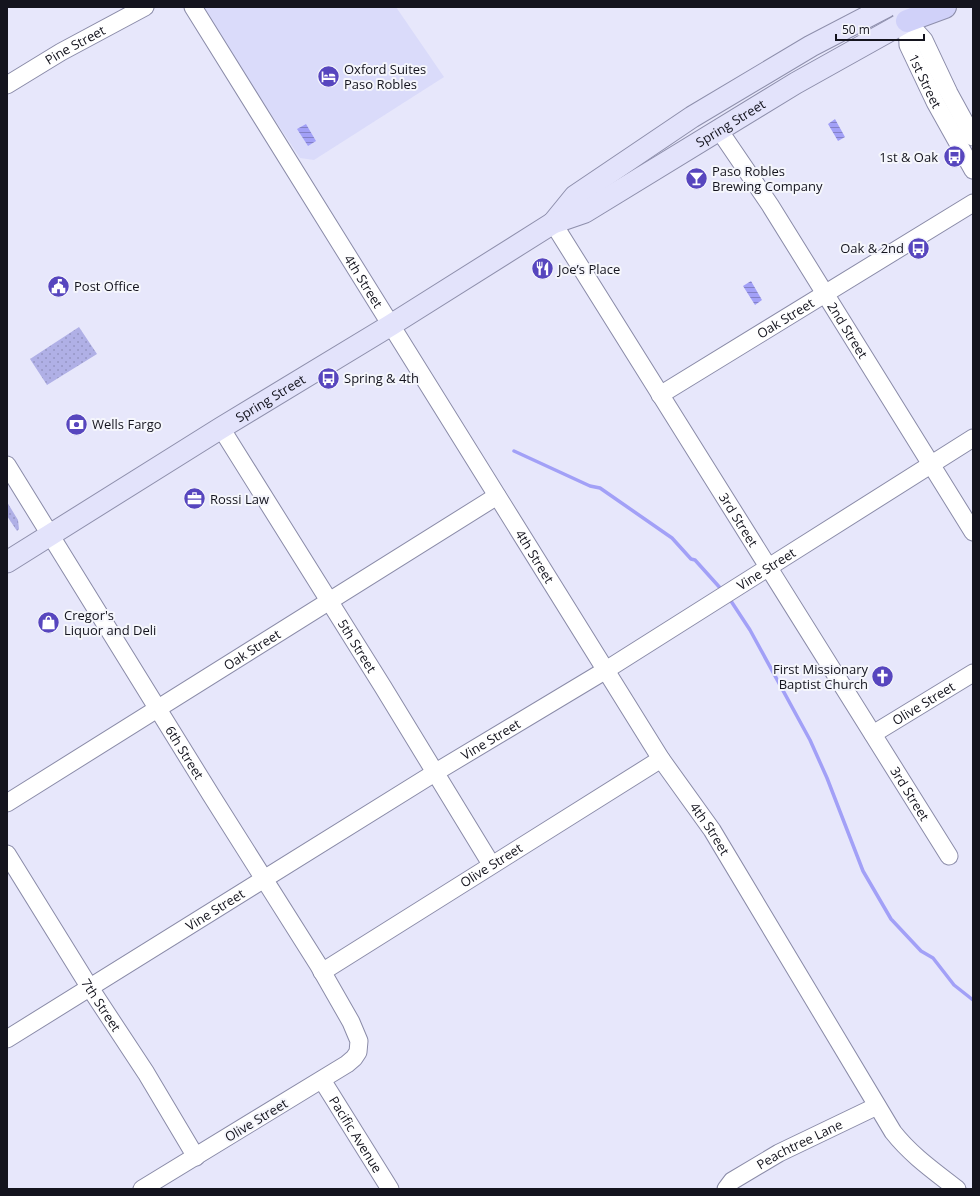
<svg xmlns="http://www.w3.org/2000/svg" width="980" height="1196" font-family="'Open Sans',sans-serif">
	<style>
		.built { fill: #dadbfa }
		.grass { fill: url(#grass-dots) }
		.water { fill: url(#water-rules) }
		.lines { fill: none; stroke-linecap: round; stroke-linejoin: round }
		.stream { stroke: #a2a0f7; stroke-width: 3.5 }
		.minor-casing { stroke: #8a8ba8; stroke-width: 19 }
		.major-casing { stroke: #8e8fac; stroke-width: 23 }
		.highway-casing { stroke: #8e8fac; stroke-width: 24 }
		.minor { stroke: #fff; stroke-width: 17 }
		.major { stroke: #e3e3fb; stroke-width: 21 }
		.highway { stroke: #d0d1f9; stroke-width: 22 }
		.labels { text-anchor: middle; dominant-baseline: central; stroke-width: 4; stroke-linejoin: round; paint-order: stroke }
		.street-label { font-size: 13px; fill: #14141e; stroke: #f5f6fc }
		.poi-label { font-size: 13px; fill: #14141e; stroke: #f5f6fc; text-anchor: start }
	</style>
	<defs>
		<pattern id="grass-dots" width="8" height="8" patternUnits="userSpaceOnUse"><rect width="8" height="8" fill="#b0b0e6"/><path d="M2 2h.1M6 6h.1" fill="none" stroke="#9696c5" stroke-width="1.8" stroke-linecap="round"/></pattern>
		<pattern id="water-rules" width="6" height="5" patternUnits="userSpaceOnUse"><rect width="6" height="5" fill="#a2a0f7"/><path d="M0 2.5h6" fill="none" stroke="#8381c7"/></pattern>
	</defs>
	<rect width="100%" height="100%" fill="#e7e7fb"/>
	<path class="built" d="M 200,7 L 396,7 L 444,77 L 314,160 L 300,158 Z"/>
	<path class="grass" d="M 79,327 L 97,354 L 47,385 L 30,359 Z
		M 7,502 L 18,520 L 19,529 L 17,531 L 7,516 Z"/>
	<path class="water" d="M 835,119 L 845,137 L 838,141 L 828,124 Z
		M 306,124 L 316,141 L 308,146 L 297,129 Z
		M 751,281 L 762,300 L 755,305 L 743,286 Z"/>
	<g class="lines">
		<path class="stream" d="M 514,451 L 590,486 L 600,488 L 672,538 L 691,559 L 695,560 L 722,590
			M 729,598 L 750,630 L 810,740 L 827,778 L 863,871 L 891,919 L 921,951 L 933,958 L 954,985 L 973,1000"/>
		<defs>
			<g id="minor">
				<path id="s1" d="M 193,7 L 661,759 L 712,830 L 893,1132 C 911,1155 934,1171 957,1189"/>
				<path id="s2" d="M 907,21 L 908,45 L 935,102 L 973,170"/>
				<path d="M 907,21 L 924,40 L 949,93 L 973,137"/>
				<path id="s3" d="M 7,85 L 61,52 L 145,7"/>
				<path id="s4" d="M 719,130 L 770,205 L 973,532"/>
				<path id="s5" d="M 553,223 L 949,856"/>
				<path id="s6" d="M 660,395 L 973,203"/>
				<path id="s7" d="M 221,428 L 383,687 L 491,864"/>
				<path id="s8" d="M 7,465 L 211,795 L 319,966 L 351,1022 L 359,1041 L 358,1052 L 354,1058 L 347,1064 L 142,1189"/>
				<path id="s9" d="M 873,734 L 973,673"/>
				<path id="s10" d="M 7,803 L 497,496"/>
				<path id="s11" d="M 7,854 L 90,988 L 146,1073 L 196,1157"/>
				<path id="s12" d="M 322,972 C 435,900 548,829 661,759"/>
				<path id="s13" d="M 7,1039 L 436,772 L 606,670 L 973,438"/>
				<path id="s14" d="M 322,1080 L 390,1189"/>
				<path id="s15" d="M 726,1189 L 732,1181 L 779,1153 L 877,1106"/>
			</g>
			<g id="major">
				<path d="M 553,223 L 575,196 L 692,117 L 811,46 L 886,7"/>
				<path id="s16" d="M 7,562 L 221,428 L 391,325 L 553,223 L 585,212 L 796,83 L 907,21 L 901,7"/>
			</g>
			<path id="highway" d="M 907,21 L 945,7"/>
		</defs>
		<use href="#minor" class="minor-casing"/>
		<use href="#major" class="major-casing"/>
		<use href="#highway" class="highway-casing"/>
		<use href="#minor" class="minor"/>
		<use href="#major" class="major"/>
		<use href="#highway" class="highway"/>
	</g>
	<defs>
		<symbol id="hotel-disc" viewBox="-11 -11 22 22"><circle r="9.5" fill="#5746be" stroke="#f5f6fc"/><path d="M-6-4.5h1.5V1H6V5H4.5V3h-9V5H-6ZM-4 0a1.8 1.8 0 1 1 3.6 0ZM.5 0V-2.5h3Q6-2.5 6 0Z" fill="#fff"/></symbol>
		<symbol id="bus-disc" viewBox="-11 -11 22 22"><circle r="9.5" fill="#5746be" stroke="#f5f6fc"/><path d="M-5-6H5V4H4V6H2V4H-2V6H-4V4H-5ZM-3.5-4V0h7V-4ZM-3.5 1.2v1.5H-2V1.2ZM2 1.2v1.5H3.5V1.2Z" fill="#fff"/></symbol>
		<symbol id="bar-disc" viewBox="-11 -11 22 22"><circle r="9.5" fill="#5746be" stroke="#f5f6fc"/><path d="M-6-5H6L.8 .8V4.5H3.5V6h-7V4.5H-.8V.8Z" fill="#fff"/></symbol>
		<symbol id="restaurant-disc" viewBox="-11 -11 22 22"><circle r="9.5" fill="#5746be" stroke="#f5f6fc"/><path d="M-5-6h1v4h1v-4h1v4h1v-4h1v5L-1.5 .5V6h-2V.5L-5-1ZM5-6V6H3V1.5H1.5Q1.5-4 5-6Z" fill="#fff"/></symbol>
		<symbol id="civic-disc" viewBox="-11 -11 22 22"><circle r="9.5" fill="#5746be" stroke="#f5f6fc"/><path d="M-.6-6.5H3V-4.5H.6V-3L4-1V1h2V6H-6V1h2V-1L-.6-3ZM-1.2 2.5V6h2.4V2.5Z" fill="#fff"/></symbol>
		<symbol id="bank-disc" viewBox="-11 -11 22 22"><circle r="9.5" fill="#5746be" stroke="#f5f6fc"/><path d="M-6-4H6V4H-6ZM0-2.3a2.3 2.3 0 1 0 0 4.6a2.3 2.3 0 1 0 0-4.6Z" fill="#fff"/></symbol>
		<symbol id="office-disc" viewBox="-11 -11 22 22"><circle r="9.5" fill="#5746be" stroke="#f5f6fc"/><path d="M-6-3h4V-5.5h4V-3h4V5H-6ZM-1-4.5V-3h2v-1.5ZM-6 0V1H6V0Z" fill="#fff"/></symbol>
		<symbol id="shop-disc" viewBox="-11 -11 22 22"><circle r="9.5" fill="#5746be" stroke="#f5f6fc"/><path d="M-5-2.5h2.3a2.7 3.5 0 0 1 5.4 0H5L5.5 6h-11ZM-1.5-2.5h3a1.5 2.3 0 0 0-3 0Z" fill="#fff"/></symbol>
		<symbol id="church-disc" viewBox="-11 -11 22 22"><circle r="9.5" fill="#5746be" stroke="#f5f6fc"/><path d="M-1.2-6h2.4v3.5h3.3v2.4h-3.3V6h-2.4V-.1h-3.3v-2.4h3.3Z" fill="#fff"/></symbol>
	</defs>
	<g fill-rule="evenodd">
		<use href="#hotel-disc" x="316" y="64" width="25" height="25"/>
		<use href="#bus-disc" x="942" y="144" width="25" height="25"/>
		<use href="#bar-disc" x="684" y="166" width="25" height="25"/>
		<use href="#bus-disc" x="906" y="236" width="25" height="25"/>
		<use href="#restaurant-disc" x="530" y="256" width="25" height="25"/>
		<use href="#civic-disc" x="46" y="274" width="25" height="25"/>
		<use href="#bus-disc" x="316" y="366" width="25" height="25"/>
		<use href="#bank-disc" x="64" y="412" width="25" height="25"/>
		<use href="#office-disc" x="182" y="486" width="25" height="25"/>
		<use href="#shop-disc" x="36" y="610" width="25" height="25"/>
		<use href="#church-disc" x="870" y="664" width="25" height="25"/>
	</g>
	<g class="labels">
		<g class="street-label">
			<text stroke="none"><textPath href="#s3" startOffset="79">Pine Street</textPath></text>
			<text stroke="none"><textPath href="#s2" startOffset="64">1st Street</textPath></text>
			<text stroke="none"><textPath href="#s16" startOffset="847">Spring Street</textPath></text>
			<text stroke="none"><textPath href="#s1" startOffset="323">4th Street</textPath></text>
			<text stroke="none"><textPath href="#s6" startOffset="147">Oak Street</textPath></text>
			<text stroke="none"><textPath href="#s4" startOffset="238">2nd Street</textPath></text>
			<text stroke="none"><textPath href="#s16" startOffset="310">Spring Street</textPath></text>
			<text stroke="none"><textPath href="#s5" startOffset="350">3rd Street</textPath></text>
			<text stroke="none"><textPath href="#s1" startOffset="647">4th Street</textPath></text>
			<text stroke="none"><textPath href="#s13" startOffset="893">Vine Street</textPath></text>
			<text stroke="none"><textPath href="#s7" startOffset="257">5th Street</textPath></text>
			<text stroke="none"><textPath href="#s10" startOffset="289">Oak Street</textPath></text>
			<text stroke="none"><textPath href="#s9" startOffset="59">Olive Street</textPath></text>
			<text stroke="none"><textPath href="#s13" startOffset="569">Vine Street</textPath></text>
			<text stroke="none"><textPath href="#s8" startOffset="338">6th Street</textPath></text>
			<text stroke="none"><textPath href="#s5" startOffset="673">3rd Street</textPath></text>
			<text stroke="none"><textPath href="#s1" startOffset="971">4th Street</textPath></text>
			<text stroke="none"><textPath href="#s12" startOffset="200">Olive Street</textPath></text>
			<text stroke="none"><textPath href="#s13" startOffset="245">Vine Street</textPath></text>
			<text stroke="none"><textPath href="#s11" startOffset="178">7th Street</textPath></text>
			<text transform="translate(256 1120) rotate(-31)">Olive Street</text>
			<text stroke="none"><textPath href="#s14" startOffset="64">Pacific Avenue</textPath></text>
			<text stroke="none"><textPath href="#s15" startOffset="87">Peachtree Lane</textPath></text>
		</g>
		<g class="poi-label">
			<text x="344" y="69">Oxford Suites<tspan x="344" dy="15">Paso Robles</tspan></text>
			<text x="938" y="157" text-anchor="end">1st &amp; Oak</text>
			<text x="712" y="171">Paso Robles<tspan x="712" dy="15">Brewing Company</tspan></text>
			<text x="904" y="248" text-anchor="end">Oak &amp; 2nd</text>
			<text x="558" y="269">Joe’s Place</text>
			<text x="74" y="286">Post Office</text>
			<text x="344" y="378">Spring &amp; 4th</text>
			<text x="92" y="424">Wells Fargo</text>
			<text x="210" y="499">Rossi Law</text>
			<text x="64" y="615">Cregor's<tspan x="64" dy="15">Liquor and Deli</tspan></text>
			<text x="868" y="669" text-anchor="end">First Missionary<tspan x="868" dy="15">Baptist Church</tspan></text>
		</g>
	</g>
	<rect width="980" height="1196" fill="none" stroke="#14141e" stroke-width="16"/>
	<path d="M836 34v6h88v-6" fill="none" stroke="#14141e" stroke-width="2"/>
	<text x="842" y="34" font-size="12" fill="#14141e" stroke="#f5f6fc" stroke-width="3" paint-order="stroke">50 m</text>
</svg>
